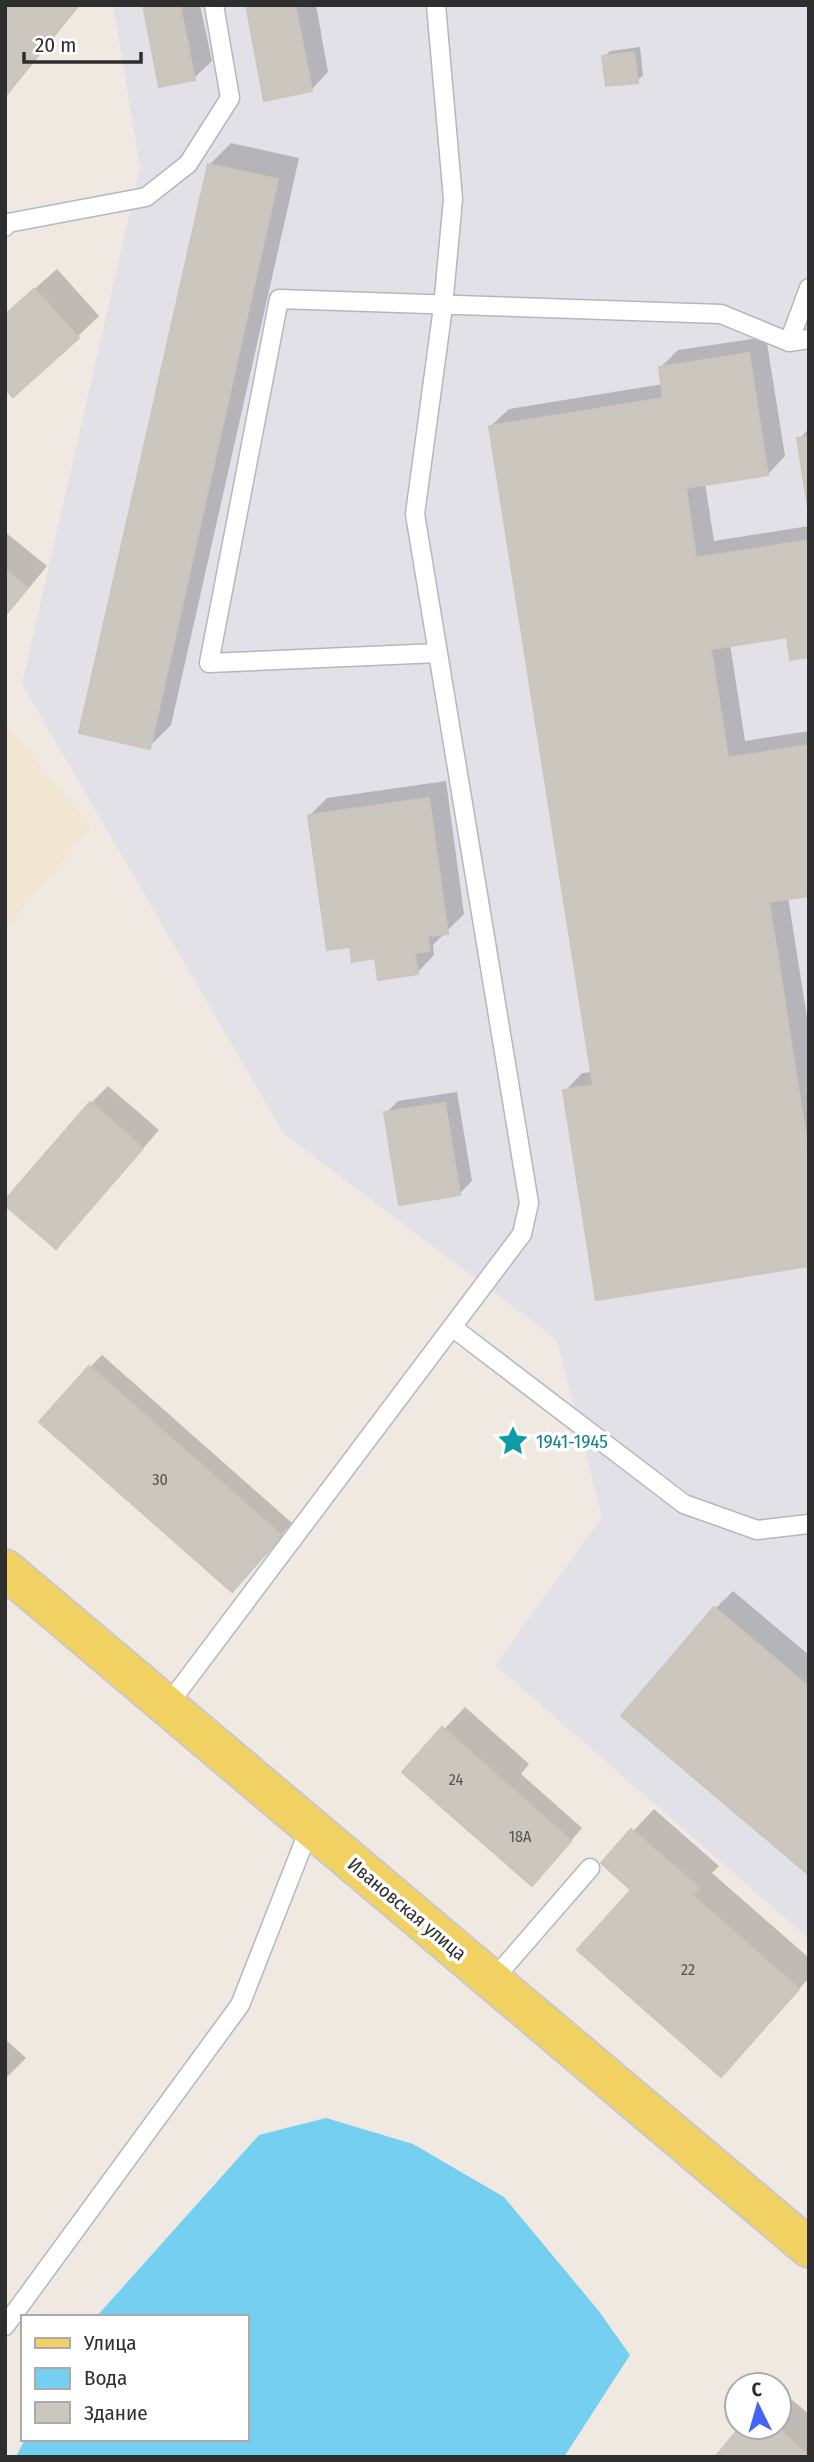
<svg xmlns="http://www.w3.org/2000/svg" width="814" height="2462" font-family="'Fira Sans Condensed',sans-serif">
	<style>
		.industrial { fill: #e3e1e8 }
		.education { fill: #f0e6d1 }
		.water { fill: #75cff0 }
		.shadow { fill: #0003 }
		.building { fill: #cbc7bf; stroke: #cbc5ba; stroke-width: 2 }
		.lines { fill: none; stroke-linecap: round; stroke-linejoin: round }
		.service-casing { stroke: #b4b7c1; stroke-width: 21 }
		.primary-casing { stroke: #c9c9c9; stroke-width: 42 }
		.service { stroke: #fff; stroke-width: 18 }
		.primary { stroke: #f2d163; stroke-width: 38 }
		.labels { text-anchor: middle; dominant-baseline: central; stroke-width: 7; stroke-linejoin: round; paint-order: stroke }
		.number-label { font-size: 16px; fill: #555452 }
		.culture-label { font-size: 19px; fill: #0d838f; stroke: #fff; text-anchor: start }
		.street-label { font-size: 19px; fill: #2e2e2e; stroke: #fff }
	</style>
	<rect width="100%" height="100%" fill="#efe9e1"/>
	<path class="industrial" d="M 113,5 L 809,5 L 809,1939 L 495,1665 L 602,1517 L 557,1340 L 284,1134 L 22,684 L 140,168 Z"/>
	<path class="education" d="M 5,723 L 91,827 L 5,929 Z"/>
	<path class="water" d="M 326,2118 L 413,2144 L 504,2197 L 598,2310 L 630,2355 L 564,2457 L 16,2457 L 25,2439 L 247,2439 L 247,2317 L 96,2317 L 259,2135 Z"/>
	<path class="shadow" d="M 5,5 L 80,5 L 5,98 Z
		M 144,5 L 200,5 L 212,61 L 194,78 Z
		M 248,5 L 316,5 L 328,72 L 311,90 Z
		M 640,47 L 643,75 L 637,81 L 604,57 L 610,51 Z
		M 231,143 L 299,158 L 171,725 L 149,747 L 209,165 Z
		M 57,269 L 99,316 L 77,337 L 5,315 Z
		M 766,337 L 785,456 L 768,474 L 705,483 L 714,541 L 809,526 L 809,655 L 788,635 L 730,644 L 745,741 L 809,731 L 809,894 L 788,897 L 809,1030 L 809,1265 L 565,1091 L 582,1073 L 592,1072 L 491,426 L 509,409 L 663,384 L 660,368 L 678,350 Z
		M 809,429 L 809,502 L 799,439 Z
		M 5,532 L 47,566 L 5,617 Z
		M 446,781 L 464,914 L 433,945 L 434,955 L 417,973 L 376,956 L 310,815 L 327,798 Z
		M 108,1086 L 159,1130 L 73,1229 L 91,1103 Z
		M 457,1092 L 472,1181 L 459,1194 L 386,1113 L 398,1101 Z
		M 102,1355 L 292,1523 L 244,1578 L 90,1367 Z
		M 733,1591 L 809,1655 L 809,1872 L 716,1608 Z
		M 465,1707 L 529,1764 L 521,1774 L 582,1828 L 544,1872 L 404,1772 Z
		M 654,1809 L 719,1866 L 712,1873 L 809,1958 L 809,1978 L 721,2074 L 633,1890 L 603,1863 Z
		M 5,2039 L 26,2058 L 5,2079 Z
		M 779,2389 L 809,2414 L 809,2457 L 717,2457 L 742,2427 L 779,2427 Z"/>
	<path class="building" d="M 5,5 L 78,5 L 5,96 Z
		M 143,5 L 180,5 L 195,80 L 159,87 Z
		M 246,5 L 295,5 L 312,91 L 264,101 Z
		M 634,52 L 638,83 L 606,86 L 602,56 Z
		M 208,164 L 278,179 L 150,749 L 79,733 Z
		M 34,289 L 79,338 L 13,397 L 5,389 L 5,315 Z
		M 749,353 L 768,475 L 686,488 L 696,558 L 809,540 L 809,657 L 790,660 L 787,637 L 711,649 L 728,758 L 809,745 L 809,896 L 769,902 L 809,1156 L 809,1266 L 596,1300 L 563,1090 L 593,1085 L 489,426 L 663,398 L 659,367 Z
		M 809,436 L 809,514 L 797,438 Z
		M 5,570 L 27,588 L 5,615 Z
		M 429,798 L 448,934 L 427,936 L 430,951 L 415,953 L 418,974 L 378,980 L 375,958 L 352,962 L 350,947 L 327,950 L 308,815 Z
		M 90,1102 L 143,1148 L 56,1249 L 5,1205 L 5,1200 Z
		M 445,1103 L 460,1195 L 399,1205 L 384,1112 Z
		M 89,1366 L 282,1536 L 232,1592 L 39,1422 Z
		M 714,1607 L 809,1687 L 809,1875 L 621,1716 Z
		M 442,1727 L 509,1786 L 469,1831 L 402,1772 Z
		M 509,1786 L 571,1841 L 532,1886 L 469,1831 Z
		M 631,1829 L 699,1888 L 692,1895 L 799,1989 L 721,2077 L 577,1950 L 631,1890 L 601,1863 Z
		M 740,2427 L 777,2427 L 809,2457 L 715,2457 Z"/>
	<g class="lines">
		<defs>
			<path id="service" d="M 5,227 L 8,223 L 146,197 L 188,164 L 230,98 L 214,5
				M 789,342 L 809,288
				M 438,653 L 209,663 L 279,299 L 721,314 L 789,342 L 809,339
				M 452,1327 L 684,1504 L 757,1530 L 809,1524
				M 167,1706 L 522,1234 L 529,1203 L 415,514 L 443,307 L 453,199 L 436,5
				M 492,1981 L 590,1868
				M 5,2326 L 240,2005 L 310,1827"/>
			<path id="primary" d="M 5,1569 L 809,2248"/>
		</defs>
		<use href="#service" class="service-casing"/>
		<use href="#primary" class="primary-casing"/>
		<use href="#service" class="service"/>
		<use href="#primary" class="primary"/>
	</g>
	<defs>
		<symbol id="sight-bare" viewBox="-9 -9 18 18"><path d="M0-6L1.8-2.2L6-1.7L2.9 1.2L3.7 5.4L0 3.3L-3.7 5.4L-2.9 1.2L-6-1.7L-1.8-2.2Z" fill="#0f9aa8" stroke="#fff" stroke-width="2.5" paint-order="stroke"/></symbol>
	</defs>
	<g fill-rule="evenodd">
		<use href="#sight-bare" x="491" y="1419" width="44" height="44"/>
	</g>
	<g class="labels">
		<g class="number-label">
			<text x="160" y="1479">30</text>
			<text x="456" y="1779">24</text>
			<text x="520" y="1836">18А</text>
			<text x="688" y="1969">22</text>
		</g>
		<g class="culture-label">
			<text x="536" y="1441">1941-1945</text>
		</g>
		<g class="street-label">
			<text transform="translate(407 1909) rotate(40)">Ивановская улица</text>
		</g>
	</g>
	<rect width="814" height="2462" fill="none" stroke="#2e2e2e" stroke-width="14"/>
	<rect x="21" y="2315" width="228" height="126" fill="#ffffff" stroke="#ababab" stroke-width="2"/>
	<rect x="35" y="2338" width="35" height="10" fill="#f2d163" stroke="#ababab" stroke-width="2"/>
	<text x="84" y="2350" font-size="21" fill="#2e2e2e">Улица</text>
	<rect x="35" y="2368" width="35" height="21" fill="#75cff0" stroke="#ababab" stroke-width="2"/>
	<text x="84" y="2385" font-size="21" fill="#2e2e2e">Вода</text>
	<rect x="35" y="2402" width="35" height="21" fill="#cbc7bf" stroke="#ababab" stroke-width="2"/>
	<text x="84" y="2420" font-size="21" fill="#2e2e2e">Здание</text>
	<g transform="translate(758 2406) rotate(355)"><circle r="33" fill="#ffffff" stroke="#ababab" stroke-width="2"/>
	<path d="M0-5L12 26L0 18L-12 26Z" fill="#4264fb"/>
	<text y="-10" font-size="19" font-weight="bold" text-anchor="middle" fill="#2e2e2e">С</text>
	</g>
	<path d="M24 52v10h117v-10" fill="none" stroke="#2e2e2e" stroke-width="3.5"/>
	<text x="35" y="52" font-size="21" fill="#2e2e2e" stroke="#ffffff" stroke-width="5" paint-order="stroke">20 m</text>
</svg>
